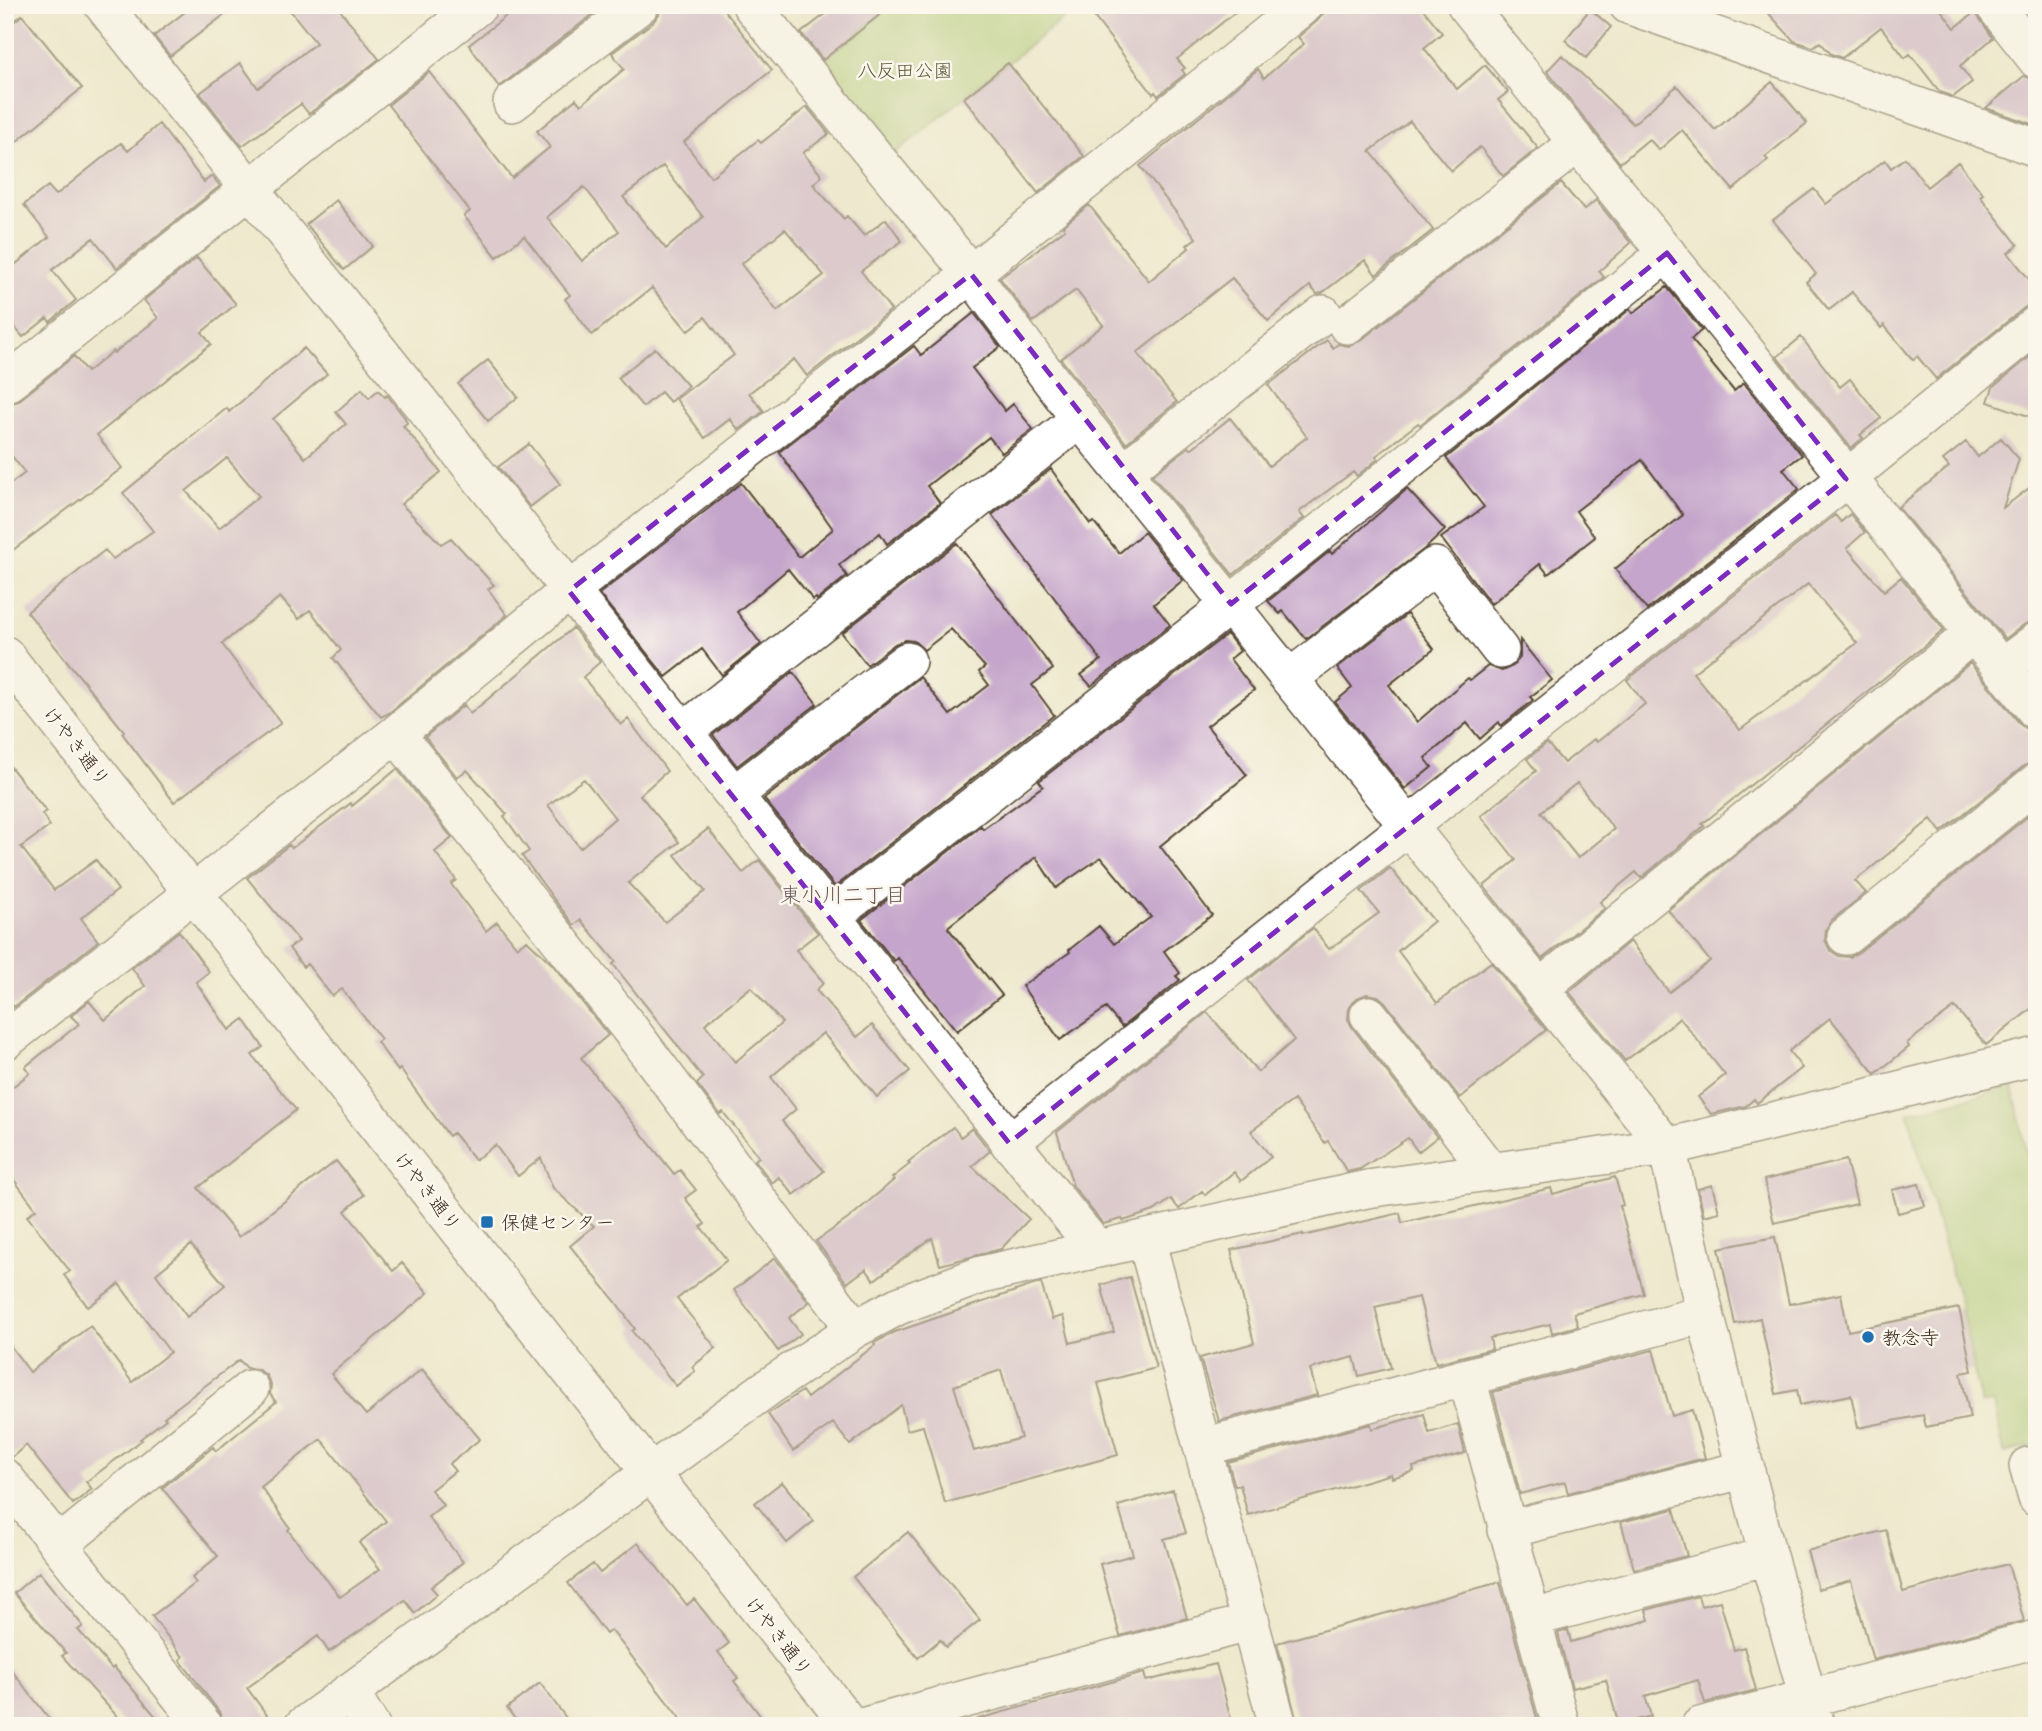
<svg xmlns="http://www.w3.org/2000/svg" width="2042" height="1731" font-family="Delius,'Klee One',sans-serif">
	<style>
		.green { fill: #a4c56e; stroke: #707846; stroke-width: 2 }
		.building { fill: #c5a5cb; fill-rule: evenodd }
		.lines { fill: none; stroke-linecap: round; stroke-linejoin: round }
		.minor-casing { stroke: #564738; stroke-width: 40 }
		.minor { stroke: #fff; stroke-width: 37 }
		.marked { fill: none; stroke: #7b2cbf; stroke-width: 5; stroke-dasharray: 14 9; stroke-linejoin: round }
		.poi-dot { fill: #1f6fb2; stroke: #fbf7ec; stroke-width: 2.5 }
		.labels { text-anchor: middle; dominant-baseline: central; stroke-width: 5; stroke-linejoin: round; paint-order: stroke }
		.park-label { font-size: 19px; fill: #5a5836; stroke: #fbf7ec }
		.street-label { font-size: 19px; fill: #3b2a1e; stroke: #fbf7ec }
		.poi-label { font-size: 19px; fill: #3b2a1e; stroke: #fbf7ec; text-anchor: start }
		.neighbourhood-label { font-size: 21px; fill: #6b555b; stroke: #fbf7ec }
	</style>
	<rect width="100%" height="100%" fill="#fbf7ec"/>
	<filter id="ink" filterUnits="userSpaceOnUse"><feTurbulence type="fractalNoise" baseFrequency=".0143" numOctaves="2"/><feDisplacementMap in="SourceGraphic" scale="14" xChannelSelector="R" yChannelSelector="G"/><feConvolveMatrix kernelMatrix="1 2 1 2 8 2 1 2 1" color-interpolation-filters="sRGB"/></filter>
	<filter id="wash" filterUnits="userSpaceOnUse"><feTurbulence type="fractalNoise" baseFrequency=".00686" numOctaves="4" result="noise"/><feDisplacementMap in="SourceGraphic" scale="28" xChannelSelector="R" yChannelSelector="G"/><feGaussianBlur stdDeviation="1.57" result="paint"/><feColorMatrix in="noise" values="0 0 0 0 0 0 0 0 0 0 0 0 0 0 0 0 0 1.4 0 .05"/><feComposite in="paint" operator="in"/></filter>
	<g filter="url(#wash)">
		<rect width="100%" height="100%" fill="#eee9ce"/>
		<path class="green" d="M 892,5 L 1080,5 L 890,157 L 818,64 Z
			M 2013,1087 L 2037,1206 L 2037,1445 L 2004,1453 L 1994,1403 L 1981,1404 L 1960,1303 L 1908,1113 Z"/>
		<g id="blocks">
			<path class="building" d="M 194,5 L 237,5 L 170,56 L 154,36 Z
				M 286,5 L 336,5 L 379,59 L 309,114 L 301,104 L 242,146 L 200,93 L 240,63 L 258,88 L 316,43 Z
				M 499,5 L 605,5 L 499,87 L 469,45 L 506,16 Z
				M 661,5 L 720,5 L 772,70 L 684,142 L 711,177 L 758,140 L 761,143 L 807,107 L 829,134 L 803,153 L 822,176 L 813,184 L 844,219 L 847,216 L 864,236 L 886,219 L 902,241 L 861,271 L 891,310 L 807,376 L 794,359 L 749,393 L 764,411 L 739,430 L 730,419 L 705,438 L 676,399 L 734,355 L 705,317 L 688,331 L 652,288 L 592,335 L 565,299 L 570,295 L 524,236 L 497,257 L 464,216 L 470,211 L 388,105 L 429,72 L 512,178 L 550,147 L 537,131 L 576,99 L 581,105 L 624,69 L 612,53 L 653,22 L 659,14 ZM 663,166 L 703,217 L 666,249 L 623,197 ZM 584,187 L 619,231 L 582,261 L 547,217 ZM 785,229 L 824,275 L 777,311 L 741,264 Z
				M 837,5 L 892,5 L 823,60 L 801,33 Z
				M 1085,5 L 1244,5 L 1177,59 L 1185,68 L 1182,70 L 1185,74 L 1158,96 L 1155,92 L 1153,94 Z
				M 1331,5 L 1420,5 L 1442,33 L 1424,48 L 1457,89 L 1485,65 L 1508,92 L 1498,100 L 1538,148 L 1503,176 L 1480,147 L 1451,171 L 1410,121 L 1370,151 L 1433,230 L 1376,275 L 1365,260 L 1322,293 L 1317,294 L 1310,286 L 1268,321 L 1232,278 L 1137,353 L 1177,402 L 1126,443 L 1061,359 L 1103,325 L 1076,290 L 1033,322 L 1000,278 L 1065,229 L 1063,226 L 1089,205 L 1149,281 L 1189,248 L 1187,245 L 1196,238 L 1140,166 L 1258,69 L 1264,78 L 1304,44 L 1298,37 L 1317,21 Z
				M 1761,5 L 1937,5 L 1955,28 L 1975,12 L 1993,38 L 1960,66 L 1972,82 L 1953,97 L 1940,92 L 1910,54 L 1905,58 L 1881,27 L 1842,58 L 1831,54 L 1820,42 L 1813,47 L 1794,41 Z
				M 1590,9 L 1611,27 L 1586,58 L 1565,40 Z
				M 22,15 L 82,88 L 5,151 L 5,29 Z
				M 1562,55 L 1633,124 L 1677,86 L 1715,130 L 1772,82 L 1807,123 L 1765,157 L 1768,160 L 1733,190 L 1682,130 L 1659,150 L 1649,139 L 1620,163 L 1547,71 Z
				M 1008,63 L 1084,156 L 1038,193 L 964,98 Z
				M 2024,76 L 2037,80 L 2037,126 L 1986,108 Z
				M 159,124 L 204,182 L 212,176 L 220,186 L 117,268 L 93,238 L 52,270 L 76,300 L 50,322 L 47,318 L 23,337 L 5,316 L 5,273 L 49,237 L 24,205 L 48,186 L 56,195 L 121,143 L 128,151 Z
				M 1905,158 L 1927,187 L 1958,162 L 1983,194 L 1980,196 L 2018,245 L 2008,253 L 2037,289 L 2037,301 L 2024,308 L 1936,379 L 1917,356 L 1913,360 L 1884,325 L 1881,328 L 1852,292 L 1829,310 L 1806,282 L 1816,274 L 1773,220 L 1814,189 L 1826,204 L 1885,160 L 1891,168 Z
				M 1561,183 L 1584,210 L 1596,200 L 1631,243 L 1599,271 L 1604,277 L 1420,425 L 1418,423 L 1376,456 L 1378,459 L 1357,476 L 1353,472 L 1299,512 L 1304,518 L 1233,575 L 1152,475 L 1189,447 L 1191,449 L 1230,418 L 1269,466 L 1307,437 L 1268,385 L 1327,340 L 1333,348 L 1338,344 L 1349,346 L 1360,341 Z
				M 336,200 L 373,246 L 344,270 L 306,224 Z
				M 197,258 L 236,304 L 202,332 L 211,344 L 97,435 L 122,468 L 5,556 L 5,488 L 25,473 L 5,447 L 5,406 L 18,401 L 74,356 L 87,372 L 113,351 L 114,353 L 158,318 L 144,300 Z
				M 1667,287 L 1702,330 L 1691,339 L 1734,391 L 1744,383 L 1802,455 L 1783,469 L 1799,489 L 1647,610 L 1615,569 L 1683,515 L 1642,460 L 1576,511 L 1595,537 L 1548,574 L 1540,564 L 1491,604 L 1441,538 L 1484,507 L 1446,458 L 1630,309 L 1633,313 Z
				M 974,313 L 1000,347 L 972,368 L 1005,411 L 1013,404 L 1033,429 L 1002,453 L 989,437 L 927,486 L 940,503 L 887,544 L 880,533 L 839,565 L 847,576 L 817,600 L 816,598 L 813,600 L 788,569 L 737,612 L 761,644 L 722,675 L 702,649 L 666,677 L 599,594 L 741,483 L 799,557 L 833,529 L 779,452 L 914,346 L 921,355 Z
				M 1801,337 L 1840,387 L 1850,379 L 1881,418 L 1860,435 L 1863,438 L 1851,448 L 1777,357 Z
				M 304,348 L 327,374 L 273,419 L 305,458 L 346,424 L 336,412 L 362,389 L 369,398 L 378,390 L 385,397 L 387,395 L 405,418 L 407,423 L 403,426 L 441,472 L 401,504 L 441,544 L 451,538 L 494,585 L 488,589 L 507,615 L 389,713 L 381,717 L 333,658 L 341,650 L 310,610 L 299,619 L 280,597 L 222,644 L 281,723 L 174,802 L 122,733 L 124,731 L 27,612 L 105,550 L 113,559 L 153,531 L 123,493 L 227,408 L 229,412 ZM 227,458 L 259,496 L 219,528 L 186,491 Z
				M 655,348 L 688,386 L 670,402 L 661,392 L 643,407 L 618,378 Z
				M 2037,351 L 2037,419 L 1988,402 L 1993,387 Z
				M 488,360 L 518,397 L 488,421 L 458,384 Z
				M 2001,438 L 2019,459 L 2003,508 L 2037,482 L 2037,620 L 2025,624 L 2005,639 L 1898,507 L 1949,467 L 1943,460 L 1966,442 L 1978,457 Z
				M 529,444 L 560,484 L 530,507 L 498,467 Z
				M 1051,469 L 1090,524 L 1094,522 L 1119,553 L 1144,532 L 1183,580 L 1154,604 L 1170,625 L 1091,686 L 1081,675 L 1101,660 L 992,515 Z
				M 1407,489 L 1445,530 L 1427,547 L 1306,639 L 1283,611 L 1280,614 L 1268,601 L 1330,551 L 1332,554 Z
				M 1850,514 L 1865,532 L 1847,548 L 1884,591 L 1901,577 L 1944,630 L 1702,824 L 1704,826 L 1641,878 L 1636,872 L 1600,902 L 1605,908 L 1542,959 L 1484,886 L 1516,860 L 1481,816 L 1536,771 L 1527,759 L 1547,743 L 1564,763 L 1594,739 L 1597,742 L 1645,704 L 1627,680 L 1835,515 L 1841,522 ZM 1808,584 L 1857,643 L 1740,730 L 1693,673 ZM 1577,783 L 1614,829 L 1578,858 L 1541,812 Z
				M 957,543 L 1053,669 L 1032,685 L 1054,715 L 835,887 L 764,799 L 920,677 L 950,715 L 989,685 L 979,672 L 985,667 L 951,629 L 924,650 L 914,641 L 905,640 L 895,644 L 867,665 L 842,633 Z
				M 1407,614 L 1434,649 L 1389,685 L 1417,722 L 1468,678 L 1470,680 L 1488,666 L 1502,671 L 1513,666 L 1520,657 L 1520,640 L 1552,680 L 1530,697 L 1533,700 L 1521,710 L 1501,726 L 1499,722 L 1480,739 L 1467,723 L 1425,758 L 1432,767 L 1405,789 L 1335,702 L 1352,688 L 1337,668 Z
				M 573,628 L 600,662 L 583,677 L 621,725 L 628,719 L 667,771 L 640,795 L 679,842 L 628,883 L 665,922 L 705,891 L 675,855 L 708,829 L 743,873 L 759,860 L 818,933 L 796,950 L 824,983 L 816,990 L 857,1037 L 872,1025 L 910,1071 L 877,1097 L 823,1033 L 771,1077 L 796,1109 L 782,1121 L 824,1171 L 794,1195 L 779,1177 L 772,1183 L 755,1160 L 759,1157 L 723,1112 L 720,1114 L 697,1084 L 703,1078 L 613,964 L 616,962 L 581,920 L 574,925 L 554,899 L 522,856 L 529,851 L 504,816 L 507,814 L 467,770 L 457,777 L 425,737 L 464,705 L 470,714 ZM 584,779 L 615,818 L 580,848 L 548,805 ZM 751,987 L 782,1023 L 735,1062 L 705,1024 Z
				M 1227,634 L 1240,651 L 1230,659 L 1254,690 L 1207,726 L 1247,775 L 1160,846 L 1212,915 L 1164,951 L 1180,973 L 1176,976 L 1180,980 L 1122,1027 L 1106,1008 L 1060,1040 L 1022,986 L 1070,952 L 1069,950 L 1099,926 L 1114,944 L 1151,917 L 1101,857 L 1056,888 L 1036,857 L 949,926 L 948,928 L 1002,995 L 957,1031 L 898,958 L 894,961 L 861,920 L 981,826 L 983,829 L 1043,786 L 1039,781 Z
				M 1970,663 L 2021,725 L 2029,731 L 2037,732 L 2037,761 L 2024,766 L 1941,832 L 1931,819 L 1855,881 L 1866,893 L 1832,920 L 1826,929 L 1825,940 L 1830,950 L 1839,956 L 1850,957 L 1859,952 L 2037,809 L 2037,1004 L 1986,1045 L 1955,1007 L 1907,1043 L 1909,1047 L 1875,1074 L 1830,1018 L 1789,1051 L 1802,1068 L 1757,1103 L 1754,1099 L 1746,1106 L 1711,1114 L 1698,1097 L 1725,1075 L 1680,1018 L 1625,1061 L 1569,992 L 1630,941 L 1669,992 L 1710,961 L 1668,910 Z
				M 793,672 L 817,704 L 737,766 L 713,735 Z
				M 5,760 L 46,811 L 42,814 L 50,826 L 21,847 L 54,890 L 96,860 L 118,890 L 81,918 L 98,941 L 14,1007 L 5,995 Z
				M 397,769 L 452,838 L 435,852 L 456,880 L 451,884 L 486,931 L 497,922 L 517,947 L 527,940 L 552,964 L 608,1035 L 581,1058 L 674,1174 L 680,1170 L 696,1190 L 685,1198 L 705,1224 L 701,1227 L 727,1260 L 677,1299 L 716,1348 L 692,1367 L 695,1371 L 676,1386 L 632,1331 L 635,1329 L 616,1302 L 570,1246 L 594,1226 L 553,1188 L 541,1158 L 518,1176 L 495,1145 L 475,1160 L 453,1133 L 449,1136 L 400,1069 L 398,1071 L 377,1042 L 381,1039 L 342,989 L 332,996 L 307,964 L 303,967 L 289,948 L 299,941 L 247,878 L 289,845 L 292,848 L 351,803 L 352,806 Z
				M 1390,868 L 1434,921 L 1398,951 L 1437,1003 L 1491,962 L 1546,1030 L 1460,1098 L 1385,1002 L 1378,996 L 1367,994 L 1357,998 L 1349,1008 L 1348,1019 L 1352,1027 L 1437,1137 L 1418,1152 L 1408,1138 L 1360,1169 L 1347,1172 L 1328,1141 L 1325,1143 L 1294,1100 L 1251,1131 L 1271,1157 L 1241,1181 L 1234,1172 L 1205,1195 L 1202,1191 L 1179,1209 L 1171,1199 L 1154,1211 L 1123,1221 L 1122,1219 L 1103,1224 L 1073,1186 L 1057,1132 L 1207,1012 L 1258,1072 L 1294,1040 L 1248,980 L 1313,928 L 1329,949 L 1379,913 L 1361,891 Z
				M 179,931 L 209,972 L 196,982 L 229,1030 L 244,1019 L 263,1047 L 252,1055 L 296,1110 L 198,1188 L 239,1237 L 336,1161 L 364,1195 L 345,1211 L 393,1271 L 402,1263 L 428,1293 L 331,1374 L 366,1415 L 422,1369 L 480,1439 L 449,1464 L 455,1471 L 431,1490 L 443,1505 L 428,1517 L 463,1562 L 431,1587 L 437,1594 L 415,1613 L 405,1600 L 329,1652 L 318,1636 L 247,1688 L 275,1726 L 225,1726 L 220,1713 L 180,1660 L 183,1657 L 152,1616 L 196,1583 L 192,1578 L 218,1556 L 162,1488 L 213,1447 L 216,1451 L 276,1402 L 270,1394 L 271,1385 L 266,1375 L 257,1369 L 247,1368 L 239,1360 L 164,1417 L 166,1419 L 140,1439 L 142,1440 L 86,1482 L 92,1489 L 73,1504 L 26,1445 L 11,1458 L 5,1458 L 5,1339 L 30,1372 L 90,1326 L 132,1382 L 170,1352 L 119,1284 L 88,1307 L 64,1275 L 70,1271 L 27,1216 L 36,1209 L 5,1168 L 5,1093 L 30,1073 L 25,1067 L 79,1024 L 71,1016 L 89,1001 L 105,1020 L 145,986 L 132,968 ZM 191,1245 L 225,1285 L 187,1317 L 156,1274 ZM 321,1439 L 386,1521 L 359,1543 L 380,1569 L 340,1597 L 288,1530 L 290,1528 L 261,1487 Z
				M 953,1127 L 961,1137 L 972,1128 L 990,1151 L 972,1166 L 1029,1219 L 1001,1249 L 940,1265 L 932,1238 L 874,1280 L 866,1269 L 847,1283 L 816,1241 L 848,1219 L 894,1180 L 892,1178 L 910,1164 L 908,1162 Z
				M 1846,1160 L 1857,1204 L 1774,1223 L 1764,1180 Z
				M 1615,1177 L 1623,1205 L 1620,1206 L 1644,1294 L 1574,1313 L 1578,1326 L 1552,1333 L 1550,1324 L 1490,1338 L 1492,1349 L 1436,1363 L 1419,1297 L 1375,1307 L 1391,1368 L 1359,1376 L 1354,1357 L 1310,1369 L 1317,1395 L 1219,1421 L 1200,1358 L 1254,1343 L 1231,1250 L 1303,1234 L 1303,1236 L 1400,1213 L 1402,1223 L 1551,1188 L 1553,1194 Z
				M 1919,1184 L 1925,1206 L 1898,1213 L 1892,1190 Z
				M 1712,1185 L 1719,1212 L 1704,1216 L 1698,1189 Z
				M 1775,1237 L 1789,1304 L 1841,1294 L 1848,1331 L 1959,1308 L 1972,1371 L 1961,1373 L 1970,1418 L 1926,1427 L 1923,1415 L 1858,1428 L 1851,1395 L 1800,1405 L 1797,1390 L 1776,1394 L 1760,1318 L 1735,1324 L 1719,1248 Z
				M 775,1258 L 809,1302 L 789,1318 L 801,1334 L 778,1351 L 734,1290 Z
				M 1130,1277 L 1156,1368 L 1098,1383 L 1118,1455 L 945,1503 L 923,1426 L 907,1430 L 901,1405 L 850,1445 L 833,1423 L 793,1451 L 768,1414 L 802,1391 L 807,1398 L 875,1345 L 874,1343 L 895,1332 L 1033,1285 L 1041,1283 L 1052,1319 L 1063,1316 L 1070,1343 L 1114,1332 L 1101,1285 ZM 1001,1370 L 1021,1438 L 974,1451 L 954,1386 Z
				M 1653,1350 L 1672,1416 L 1692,1410 L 1705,1458 L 1568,1493 L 1565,1482 L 1520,1494 L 1493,1392 Z
				M 1424,1414 L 1429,1433 L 1458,1424 L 1465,1453 L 1413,1467 L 1414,1471 L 1392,1478 L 1391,1474 L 1248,1515 L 1240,1485 L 1235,1486 L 1228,1462 L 1371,1424 L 1372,1429 Z
				M 782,1482 L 814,1521 L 787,1543 L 755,1503 Z
				M 1173,1490 L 1186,1533 L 1164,1539 L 1187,1618 L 1120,1636 L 1100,1564 L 1133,1555 L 1118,1506 Z
				M 1674,1509 L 1687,1556 L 1634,1569 L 1621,1522 Z
				M 1886,1530 L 1903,1592 L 2008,1564 L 2024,1621 L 1873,1660 L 1851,1580 L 1818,1589 L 1807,1551 Z
				M 908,1532 L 980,1620 L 946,1647 L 940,1640 L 918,1658 L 853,1577 Z
				M 638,1543 L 687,1605 L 694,1599 L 729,1643 L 718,1652 L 738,1678 L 734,1681 L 768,1726 L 686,1726 L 611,1630 L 606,1634 L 568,1583 L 593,1564 L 600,1573 Z
				M 39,1572 L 83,1626 L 78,1630 L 112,1669 L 114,1667 L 164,1726 L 126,1726 L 62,1656 L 66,1653 L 14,1593 Z
				M 1500,1582 L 1539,1726 L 1298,1726 L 1277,1643 Z
				M 1698,1596 L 1701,1606 L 1720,1601 L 1734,1650 L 1744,1647 L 1756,1690 L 1705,1703 L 1698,1680 L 1645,1696 L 1651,1716 L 1619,1725 L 1606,1680 L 1572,1688 L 1558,1633 L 1568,1630 L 1571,1642 L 1649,1620 L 1646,1610 Z
				M 5,1662 L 55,1726 L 5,1726 Z
				M 1216,1664 L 1233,1726 L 979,1726 L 978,1719 L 1144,1673 L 1146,1681 Z
				M 540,1683 L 572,1726 L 520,1726 L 507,1708 Z"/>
		</g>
	</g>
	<g filter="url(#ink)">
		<use href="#blocks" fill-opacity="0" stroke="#564738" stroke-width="2"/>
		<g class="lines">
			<defs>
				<path id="minor" d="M 103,5 C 335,297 568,589 802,880 C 901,1002 996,1127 1096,1248
					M 751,5 L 971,274 L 1080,419 L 1667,1147 L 1705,1314 L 1768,1556 L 1816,1726
					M 1466,5 L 2037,712
					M 1628,5 L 2037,148
					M 1994,5 L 2037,60
					M 512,103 L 640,5
					M 1347,325 L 1578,143
					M 5,385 L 479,5
					M 1123,472 L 1323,314
					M 5,655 L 851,1726
					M 2001,668 L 2037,641
					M 1290,678 L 1435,566 L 1500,650
					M 683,732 L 1080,419
					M 396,734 L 630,1029 L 855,1329
					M 734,795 L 907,661
					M 832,916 L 1231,604 L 1667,253
					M 1846,936 L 2037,782
					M 1540,988 L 1974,633
					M 1369,1015 L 1491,1172
					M 5,1041 L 396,734 L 569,591 L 971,274 L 1304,5
					M 1009,1143 L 1846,479 L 2037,324
					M 1146,1239 L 1278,1726
					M 1467,1378 L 1561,1726
					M 1203,1447 L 1705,1314
					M 2037,1464 L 2028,1466 L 2037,1498
					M 5,1478 L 204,1726
					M 1506,1530 L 1746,1469
					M 59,1545 L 250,1389
					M 1532,1618 L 1768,1556
					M 350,1692 L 371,1726
					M 303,1726 L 767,1388 L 855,1329 L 898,1306 L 981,1275 L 1367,1189 L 1667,1147 L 2037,1056
					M 865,1726 L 1251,1622
					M 1700,1726 L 2037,1639"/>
			</defs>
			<use href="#minor" class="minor-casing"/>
			<use href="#minor" class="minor"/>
		</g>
	</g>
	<path d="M0 0H2042V1731H0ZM 1667,253 L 1846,479 L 1009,1143 L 569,591 L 971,274 L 1231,604 Z" fill="#eee9ce" fill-opacity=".55" fill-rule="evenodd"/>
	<path class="marked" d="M 1667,253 L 1846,479 L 1009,1143 L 569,591 L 971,274 L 1231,604 Z"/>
	<g class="poi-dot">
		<rect x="480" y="1215" width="14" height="14" rx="3.5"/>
		<circle cx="1868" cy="1337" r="7"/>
	</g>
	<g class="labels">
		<g class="park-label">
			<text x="905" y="70">八反田公園</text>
		</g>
		<g class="street-label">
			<text transform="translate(77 746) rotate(52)">けやき通り</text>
			<text transform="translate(428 1191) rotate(52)">けやき通り</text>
			<text transform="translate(779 1636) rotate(52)">けやき通り</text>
		</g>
		<g class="poi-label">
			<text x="501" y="1222">保健センター</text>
			<text x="1882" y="1337">教念寺</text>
		</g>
		<g class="neighbourhood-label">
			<text x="843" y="894">東小川二丁目</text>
		</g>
	</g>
	<rect width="2042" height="1731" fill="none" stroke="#fbf7ec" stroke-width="28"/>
</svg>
